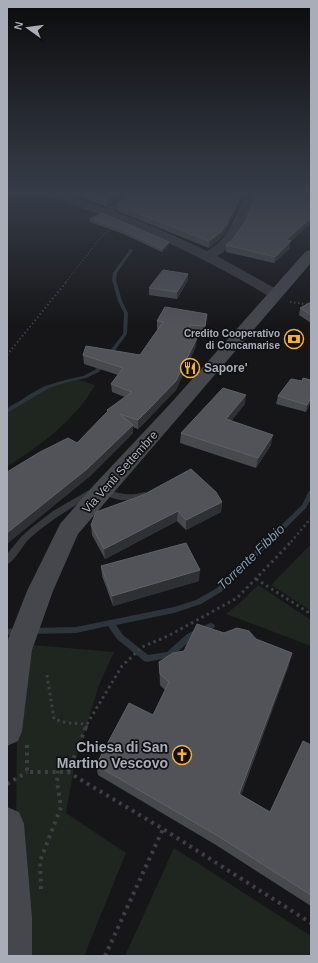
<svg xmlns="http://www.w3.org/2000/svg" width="318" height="963" font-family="Arial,sans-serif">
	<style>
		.green { fill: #1e261f }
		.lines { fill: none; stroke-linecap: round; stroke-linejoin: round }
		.stream { fill: #2c353c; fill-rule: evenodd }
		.path-far4 { stroke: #3d3f44; stroke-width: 1.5; stroke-dasharray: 1 2; stroke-linecap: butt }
		.path-far3 { stroke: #3d3f44; stroke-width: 2; stroke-dasharray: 1.5 2.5; stroke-linecap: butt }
		.path-far2 { stroke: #3d3f44; stroke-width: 2.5; stroke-dasharray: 2 3; stroke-linecap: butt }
		.path-far1 { stroke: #3d3f44; stroke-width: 3; stroke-dasharray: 2.5 3.5; stroke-linecap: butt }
		.path { stroke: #3d3f44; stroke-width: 4; stroke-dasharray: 3 4.5; stroke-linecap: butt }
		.service { fill: #37383d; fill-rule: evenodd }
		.minor { fill: #37383d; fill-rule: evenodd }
		.tertiary { fill: #37383d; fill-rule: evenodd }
		.secondary { fill: #45474d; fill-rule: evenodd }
		.wall { fill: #47494d }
		.shaded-wall { fill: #2f3033 }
		.building { fill: #525359; stroke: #5f6168 }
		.labels { text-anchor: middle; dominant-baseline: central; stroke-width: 3.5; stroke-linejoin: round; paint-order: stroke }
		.far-poi-label { font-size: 10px; font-weight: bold; fill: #a8adb8; stroke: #111113; text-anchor: end }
		.poi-label { font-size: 12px; font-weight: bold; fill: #a8adb8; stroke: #111113; text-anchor: start }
		.street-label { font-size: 12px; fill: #a8adb8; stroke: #111113 }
		.water-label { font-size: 13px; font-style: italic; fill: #7f9bb3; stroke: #111113 }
		.near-poi-label { font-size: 14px; font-weight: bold; fill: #a8adb8; stroke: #111113; text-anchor: end }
	</style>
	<rect width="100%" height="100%" fill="#161618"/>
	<path class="green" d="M 76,379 L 95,385 C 75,421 40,445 7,467 L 7,407 L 47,388 Z
		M 311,544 L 311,611 L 271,585 Z
		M 258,585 L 311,620 L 311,646 L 226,614 L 242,601 Z
		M 33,645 L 114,652 L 99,685 L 75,763 L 66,813 L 126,853 L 84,956 L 18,956 L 16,824 L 17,722 L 27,681 Z
		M 174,848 L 311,936 L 311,956 L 125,956 Z"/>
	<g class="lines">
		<path class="stream" d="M 130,249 L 133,250 L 117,273 L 116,280 L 122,301 L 128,313 L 127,334 L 99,372 L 86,378 L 68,382 L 49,388 L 7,413 L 7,409 L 32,393 L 45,386 L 65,380 L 83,376 L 95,370 L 123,334 L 124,313 L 118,301 L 112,280 L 113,273 Z
			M 309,491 L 311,491 L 311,499 L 306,508 L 221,592 L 201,604 L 174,613 L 116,625 L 123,635 L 148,655 L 167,652 L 187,634 L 208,624 L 211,623 L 214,624 L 215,626 L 214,628 L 193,638 L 172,657 L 147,662 L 144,661 L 117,639 L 108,626 L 76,633 L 31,634 L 28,633 L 27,631 L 28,629 L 31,628 L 76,627 L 174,607 L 196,600 L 217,588 L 302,505 Z
			M 19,628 L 22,629 L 23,631 L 22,633 L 7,635 L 7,629 Z"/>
		<path class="path-far4" d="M 66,282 L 101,237 L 111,229"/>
		<path class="path-far3" d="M 290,302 L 311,305
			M 7,355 L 67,281"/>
		<path class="path-far2" d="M 291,542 L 311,518"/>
		<path class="path-far1" d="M 256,579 L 311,614
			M 47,675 L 54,719 L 67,723 L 87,724 L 122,666 L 142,647 L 168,636 L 237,598 L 292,541
			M 86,728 L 87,724"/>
		<path class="path" d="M 27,745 L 27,772 L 68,772 L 163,829 L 311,923
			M 68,772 L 86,727
			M 7,784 L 27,772
			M 41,889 L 40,861 L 61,807 L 57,782 L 58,771
			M 105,956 L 163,829"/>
		<path class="service" d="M 102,488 C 119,493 127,497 145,492 L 149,495 L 148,497 C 128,503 118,501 99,493 L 98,491 L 99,489 Z
			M 91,489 L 95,492 L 94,494 C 71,508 47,522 27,541 C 22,547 13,563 7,564 L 7,554 L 21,537 L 31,528 L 53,511 Z"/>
		<path class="minor" d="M 126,192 L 136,192 L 110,215 L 104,215 L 102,213 L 104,211 Z"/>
		<path class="tertiary" d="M 40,192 C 59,190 76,198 94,204 C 132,217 170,233 207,251 C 230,239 236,213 246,192 L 256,192 C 251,214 239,245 217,256 L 280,291 L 282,294 L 280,297 L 275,298 L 270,297 C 198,253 122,220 42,194 Z"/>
		<path class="secondary" d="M 311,250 L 311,263 L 78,534 L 53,591 L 32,650 L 22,731 L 18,741 L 7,746 L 7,642 L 27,591 L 60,524 L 93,486 L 171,403 L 306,251 Z
			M 7,807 L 19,812 L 24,824 L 32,918 L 32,956 L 7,956 Z"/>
	</g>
	<path class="wall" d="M 67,192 L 124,192 L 107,207 Z
		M 311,192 L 311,223 L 290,242 L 290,248 L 274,263 L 226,252 L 226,245 L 233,239 L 245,222 L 256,195 Z
		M 117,205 L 226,232 L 220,239 L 209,248 L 117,211 Z
		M 90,219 L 169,245 L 162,252 L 121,233 L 90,222 Z
		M 188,280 L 177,299 L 149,295 L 149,288 Z
		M 311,302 L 311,323 L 299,315 L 300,308 Z
		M 157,321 L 206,322 L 204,334 L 190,333 L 190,337 L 196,346 L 176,390 L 148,419 L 138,429 L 133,427 L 133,433 L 88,478 L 77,443 L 107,412 L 107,410 L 125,397 L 112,392 L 111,384 L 118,375 L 84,364 L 83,355 L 140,355 L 158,329 L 157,329 Z
		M 302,381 L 311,401 L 306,412 L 276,404 L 278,396 Z
		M 245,404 L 231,421 L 271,445 L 256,468 L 180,443 L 181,433 Z
		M 222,502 L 221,512 L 186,530 L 177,521 L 105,559 L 92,535 L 91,525 Z
		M 101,566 L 199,581 L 113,606 L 102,576 Z
		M 224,633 L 256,639 L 289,665 L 241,795 L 270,812 L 311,745 L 311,906 L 216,845 L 98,775 L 96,765 L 153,715 L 165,690 L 160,685 L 159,662 L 184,651 Z"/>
	<path class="shaded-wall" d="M 117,192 L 124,192 L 107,207 L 106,201 Z
		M 242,192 L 245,192 L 226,232 L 220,239 L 209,248 L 209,241 Z
		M 311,218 L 311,223 L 290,242 L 290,248 L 274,263 L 275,257 L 286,240 Z
		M 169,242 L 169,245 L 162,252 L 162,249 Z
		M 188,274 L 188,280 L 177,299 L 177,292 Z
		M 197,338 L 196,346 L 176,390 L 148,419 L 138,429 L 138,420 Z
		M 246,395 L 245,404 L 225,429 L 226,419 Z
		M 311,397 L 311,401 L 306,412 L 307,405 Z
		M 133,425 L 133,433 L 88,478 L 7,544 L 7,533 Z
		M 273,435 L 271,445 L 256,468 L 258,458 Z
		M 222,502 L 221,512 L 186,530 L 186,520 Z
		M 178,511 L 177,521 L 105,559 L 104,549 Z
		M 200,570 L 199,581 L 113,606 L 112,596 Z
		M 292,653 L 289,665 L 237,804 L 239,794 Z"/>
	<path class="building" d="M 82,192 L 117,192 L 106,201 Z
		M 132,192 L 242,192 L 226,225 L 221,232 L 209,241 L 117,205 Z
		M 257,192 L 311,192 L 311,218 L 286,240 L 291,241 L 275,257 L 226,245 L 233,239 L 245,222 Z
		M 102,213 L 169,242 L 162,249 L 121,229 L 90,219 Z
		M 163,270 L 188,274 L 177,292 L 149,288 Z
		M 311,302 L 311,315 L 300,308 Z
		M 165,307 L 207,314 L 205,326 L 190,325 L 190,337 L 197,338 L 176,381 L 148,410 L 138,420 L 120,414 L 133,425 L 87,469 L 7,533 L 7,472 L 40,452 L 68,438 L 77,443 L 108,411 L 107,410 L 132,392 L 111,384 L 123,368 L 83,355 L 86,346 L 140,355 L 163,322 L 157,321 Z
		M 303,378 L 311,380 L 311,397 L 307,405 L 278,396 L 291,379 L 302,381 Z
		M 223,388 L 246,395 L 226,419 L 273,435 L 258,458 L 181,433 Z
		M 191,469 L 216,492 L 222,502 L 186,520 L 178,511 L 104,549 L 91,525 L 96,512 L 143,495 Z
		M 186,543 L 200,570 L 112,596 L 101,566 Z
		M 197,624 L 224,633 L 237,628 L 249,631 L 256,639 L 292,653 L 239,794 L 270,812 L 303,741 L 311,745 L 311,895 L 218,836 L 96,765 L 129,703 L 153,715 L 169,682 L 160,674 L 159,662 L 173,653 L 184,651 Z"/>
	<linearGradient id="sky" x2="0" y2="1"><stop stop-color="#0c0c0d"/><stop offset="0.59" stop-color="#363c48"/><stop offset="1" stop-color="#363c48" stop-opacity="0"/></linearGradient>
	<rect width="318" height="326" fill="url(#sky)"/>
	<defs>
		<symbol id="bank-ring" viewBox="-11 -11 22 22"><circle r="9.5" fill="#111113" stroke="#f2b134" stroke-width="1.5"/><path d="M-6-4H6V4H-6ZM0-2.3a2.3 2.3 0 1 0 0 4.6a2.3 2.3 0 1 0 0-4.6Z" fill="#f2b134"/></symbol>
		<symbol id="restaurant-ring" viewBox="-11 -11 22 22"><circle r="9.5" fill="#111113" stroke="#f2b134" stroke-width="1.5"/><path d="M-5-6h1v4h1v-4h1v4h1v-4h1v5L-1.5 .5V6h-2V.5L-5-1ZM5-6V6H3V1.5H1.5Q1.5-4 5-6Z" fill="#f2b134"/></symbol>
		<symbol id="church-ring" viewBox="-11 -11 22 22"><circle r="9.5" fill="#111113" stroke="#f2b134" stroke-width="1.5"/><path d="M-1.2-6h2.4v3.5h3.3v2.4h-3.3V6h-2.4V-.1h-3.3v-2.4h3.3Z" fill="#f2b134"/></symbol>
	</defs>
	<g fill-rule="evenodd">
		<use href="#bank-ring" x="283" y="328" width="22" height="22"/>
		<use href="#restaurant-ring" x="179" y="357" width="22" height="22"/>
		<use href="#church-ring" x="171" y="744" width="22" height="22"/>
	</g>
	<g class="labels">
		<g class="far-poi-label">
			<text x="280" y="333">Credito Cooperativo<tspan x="280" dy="12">di Concamarise</tspan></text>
		</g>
		<g class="poi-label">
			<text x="204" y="368">Sapore'</text>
		</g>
		<g class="street-label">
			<text transform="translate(120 472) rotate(-48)">Via Venti Settembre</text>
		</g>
		<g class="water-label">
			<text transform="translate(251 557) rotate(-44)">Torrente Fibbio</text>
		</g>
		<g class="near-poi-label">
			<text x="168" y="747">Chiesa di San<tspan x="168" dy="16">Martino Vescovo</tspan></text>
		</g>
	</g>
	<rect width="318" height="963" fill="none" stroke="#a8adb8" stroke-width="16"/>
	<g transform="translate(28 28) rotate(284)" stroke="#111113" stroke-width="3" paint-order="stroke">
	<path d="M0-3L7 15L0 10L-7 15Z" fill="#a8adb8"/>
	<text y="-6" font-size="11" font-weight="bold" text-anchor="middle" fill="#a8adb8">N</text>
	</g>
</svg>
